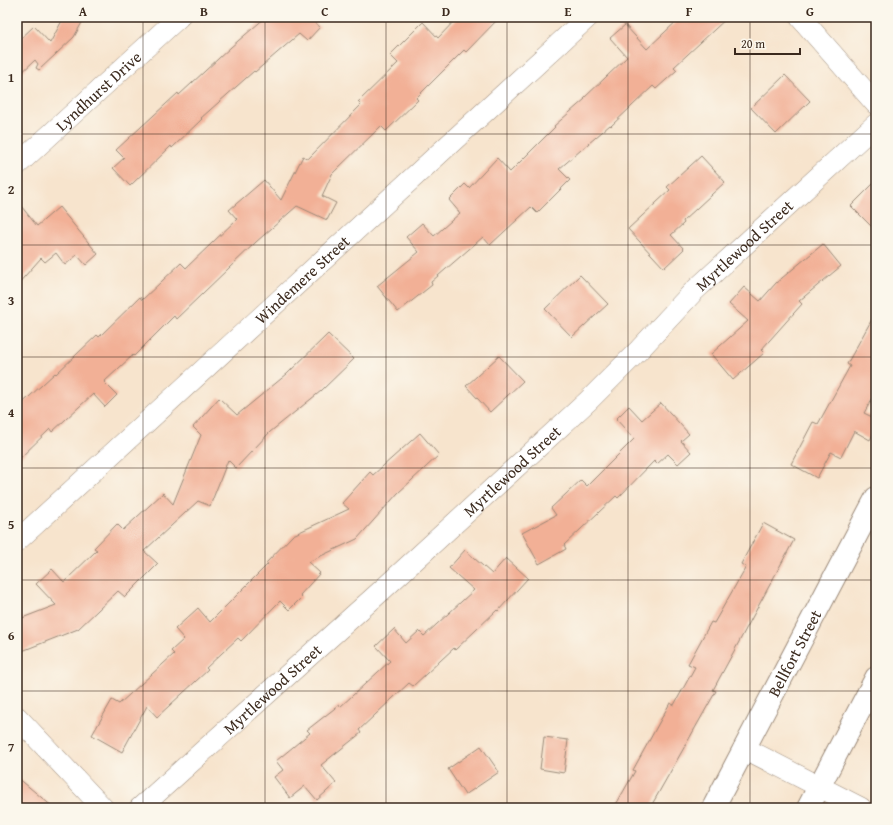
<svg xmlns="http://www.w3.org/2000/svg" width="893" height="825" font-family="'Gentium Book Plus',serif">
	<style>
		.building { fill: #f2b096 }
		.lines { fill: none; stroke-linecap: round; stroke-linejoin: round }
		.minor-casing { stroke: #998776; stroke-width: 22 }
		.secondary-casing { stroke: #998776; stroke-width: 24 }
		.minor { stroke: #fff; stroke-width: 21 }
		.secondary { stroke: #fff; stroke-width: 22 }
		.grid { fill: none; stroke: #3b2a1e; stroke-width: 1; stroke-opacity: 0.55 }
		.labels { text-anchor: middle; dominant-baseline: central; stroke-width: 3; stroke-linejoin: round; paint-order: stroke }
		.street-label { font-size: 16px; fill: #3b2a1e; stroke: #fbf7ec }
		.neatline { fill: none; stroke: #3b2a1e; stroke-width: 1.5 }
		.grid-label { font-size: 13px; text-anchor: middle; font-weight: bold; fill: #3b2a1e }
	</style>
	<rect width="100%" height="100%" fill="#fbf7ec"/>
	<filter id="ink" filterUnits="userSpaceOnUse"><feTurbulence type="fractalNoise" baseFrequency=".025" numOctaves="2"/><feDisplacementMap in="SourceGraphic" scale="8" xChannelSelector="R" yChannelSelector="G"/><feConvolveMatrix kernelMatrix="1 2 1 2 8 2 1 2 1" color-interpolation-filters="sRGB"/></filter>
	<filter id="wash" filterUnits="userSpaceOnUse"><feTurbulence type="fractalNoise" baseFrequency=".012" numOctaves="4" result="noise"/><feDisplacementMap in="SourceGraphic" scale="16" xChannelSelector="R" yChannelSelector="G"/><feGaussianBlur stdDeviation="0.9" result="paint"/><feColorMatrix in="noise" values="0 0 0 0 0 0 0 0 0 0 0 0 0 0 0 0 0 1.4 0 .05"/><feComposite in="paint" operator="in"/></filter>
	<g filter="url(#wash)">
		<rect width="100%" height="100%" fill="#f7e4cd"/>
		<g id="blocks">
			<path class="building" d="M 64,17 L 85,17 L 74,37 L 39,70 L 36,68 L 38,64 L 35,60 L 17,77 L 17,42 L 34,26 L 50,43 Z
				M 266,17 L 320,17 L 314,22 L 320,27 L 307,41 L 299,34 L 255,72 L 254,71 L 201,118 L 202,119 L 172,148 L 171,146 L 130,186 L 113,168 L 124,158 L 116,150 L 178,93 L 179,95 L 231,47 Z
				M 458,17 L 500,17 L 466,52 L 464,50 L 416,98 L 418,100 L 386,131 L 381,126 L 332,174 L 322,196 L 336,203 L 327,220 L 297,206 L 256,242 L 176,319 L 174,316 L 134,356 L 133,355 L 104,382 L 117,395 L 105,407 L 93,394 L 52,432 L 50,429 L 17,461 L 17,408 L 55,373 L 56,374 L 97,335 L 99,337 L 140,297 L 142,300 L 181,263 L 186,268 L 237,219 L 229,210 L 264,180 L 281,200 L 303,156 L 308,159 L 361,105 L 358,102 L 398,63 L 390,55 L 423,22 L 438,38 Z
				M 681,17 L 728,17 L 674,67 L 677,70 L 656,89 L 653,86 L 611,126 L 610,125 L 559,169 L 570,180 L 537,213 L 531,207 L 490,245 L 483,237 L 431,282 L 432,285 L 398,312 L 377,286 L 419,252 L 406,237 L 422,223 L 434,236 L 460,213 L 449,200 L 465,184 L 469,188 L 497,158 L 510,172 L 555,127 L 554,126 L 585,99 L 584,98 L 627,57 L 610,38 L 625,25 L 647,49 Z
				M 785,75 L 810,101 L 776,134 L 751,108 Z
				M 701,156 L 725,182 L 683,221 L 684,223 L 671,235 L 684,249 L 664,268 L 628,229 L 670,190 L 667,187 Z
				M 876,181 L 876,231 L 851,206 Z
				M 17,201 L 37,226 L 59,207 L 98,254 L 86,265 L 77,255 L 65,265 L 56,253 L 45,262 L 41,258 L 17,285 Z
				M 823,244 L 841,266 L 799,301 L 802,304 L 761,350 L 764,353 L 733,380 L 711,354 L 748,321 L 729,304 L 744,287 L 760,301 L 776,283 Z
				M 580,275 L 608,304 L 572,337 L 545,309 Z
				M 876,312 L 876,392 L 864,413 L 876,419 L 876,428 L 870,440 L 854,431 L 841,457 L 831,452 L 817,478 L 791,464 L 813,422 L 818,424 L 850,366 L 847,364 Z
				M 328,334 L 354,359 L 321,391 L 270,432 L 236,468 L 228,460 L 210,506 L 198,501 L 144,551 L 158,564 L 125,597 L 118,591 L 78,629 L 17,653 L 17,620 L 56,605 L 36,584 L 52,569 L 64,582 L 97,550 L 94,548 L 117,524 L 123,530 L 163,493 L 173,504 L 201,435 L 193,427 L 219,398 L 237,415 L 287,374 Z
				M 499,356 L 523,381 L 490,412 L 466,386 Z
				M 661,403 L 689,434 L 681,441 L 691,452 L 678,464 L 668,454 L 657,464 L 654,461 L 618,498 L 616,496 L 564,545 L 566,549 L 539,564 L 522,533 L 556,515 L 551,508 L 581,480 L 587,486 L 634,439 L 616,419 L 629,406 L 642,420 Z
				M 420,433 L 439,455 L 398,493 L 357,539 L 308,562 L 320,573 L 300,595 L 302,597 L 289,610 L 280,601 L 241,641 L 238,638 L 206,668 L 208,670 L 157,717 L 147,706 L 122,752 L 92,735 L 112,700 L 119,704 L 174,654 L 171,651 L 184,639 L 175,629 L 198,608 L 210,622 L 268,564 L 266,563 L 293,535 L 349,509 L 342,503 L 370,472 L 373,475 Z
				M 763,523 L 794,540 L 713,690 L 716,691 L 650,808 L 614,808 L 635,771 L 633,770 L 670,703 L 674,705 L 695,667 L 688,664 L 711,622 L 714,623 L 746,567 L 741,564 Z
				M 465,550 L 492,574 L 506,558 L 528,578 L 498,611 L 497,610 L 455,650 L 454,648 L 413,686 L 409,683 L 359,730 L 361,733 L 321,765 L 336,783 L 317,800 L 305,786 L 290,798 L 274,777 L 283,770 L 276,761 L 310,733 L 307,730 L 339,705 L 340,707 L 390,661 L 376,646 L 394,629 L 406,643 L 419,631 L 424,636 L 474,590 L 449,568 Z
				M 544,737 L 568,740 L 564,773 L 540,769 Z
				M 481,746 L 499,772 L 465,795 L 448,769 Z
				M 17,777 L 54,808 L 17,808 Z"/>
		</g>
	</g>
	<g filter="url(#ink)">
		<use href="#blocks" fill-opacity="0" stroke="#998776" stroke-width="1"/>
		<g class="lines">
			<defs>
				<g id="minor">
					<path d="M 800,17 L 876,104"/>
					<path id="s1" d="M 17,165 L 179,17"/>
					<path id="s2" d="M 17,541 L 588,17"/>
					<path d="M 17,717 L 103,808"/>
					<path d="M 744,748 L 861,808"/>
					<path id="s3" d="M 140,808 L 381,591 L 588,401 L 639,350 L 693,292 L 876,124"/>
				</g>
				<g id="secondary">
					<path id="s4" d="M 713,808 L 876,498"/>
					<path d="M 808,808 L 876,678"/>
				</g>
			</defs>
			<use href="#minor" class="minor-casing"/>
			<use href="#secondary" class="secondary-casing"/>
			<use href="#minor" class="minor"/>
			<use href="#secondary" class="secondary"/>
		</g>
	</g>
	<path class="grid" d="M 143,17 L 143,808M 265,17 L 265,808M 386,17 L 386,808M 507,17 L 507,808M 628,17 L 628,808M 750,17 L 750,808M 17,134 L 876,134M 17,245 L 876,245M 17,357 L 876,357M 17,468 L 876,468M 17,580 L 876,580M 17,691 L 876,691"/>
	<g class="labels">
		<g class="street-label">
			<text stroke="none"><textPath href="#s1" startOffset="110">Lyndhurst Drive</textPath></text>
			<text stroke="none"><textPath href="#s3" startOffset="826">Myrtlewood Street</textPath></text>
			<text stroke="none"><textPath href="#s2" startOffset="387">Windemere Street</textPath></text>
			<text stroke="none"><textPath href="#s3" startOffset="502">Myrtlewood Street</textPath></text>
			<text stroke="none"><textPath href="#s4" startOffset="175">Bellfort Street</textPath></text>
			<text stroke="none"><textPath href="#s3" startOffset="178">Myrtlewood Street</textPath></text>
		</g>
	</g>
	<rect width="893" height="825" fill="none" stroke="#fbf7ec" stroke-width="44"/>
	<path d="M735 48v6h65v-6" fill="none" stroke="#3b2a1e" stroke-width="2"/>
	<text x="741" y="48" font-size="12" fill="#3b2a1e" stroke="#fbf7ec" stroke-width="3" paint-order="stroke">20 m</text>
	<rect x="22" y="22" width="849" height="781" class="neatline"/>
	<g class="grid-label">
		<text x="83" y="16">A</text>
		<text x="204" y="16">B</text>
		<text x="325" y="16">C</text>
		<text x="446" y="16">D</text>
		<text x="568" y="16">E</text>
		<text x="689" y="16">F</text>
		<text x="810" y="16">G</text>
		<text x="11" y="82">1</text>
		<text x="11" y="194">2</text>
		<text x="11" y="305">3</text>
		<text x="11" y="417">4</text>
		<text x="11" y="529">5</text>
		<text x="11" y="640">6</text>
		<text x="11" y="752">7</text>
	</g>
</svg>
